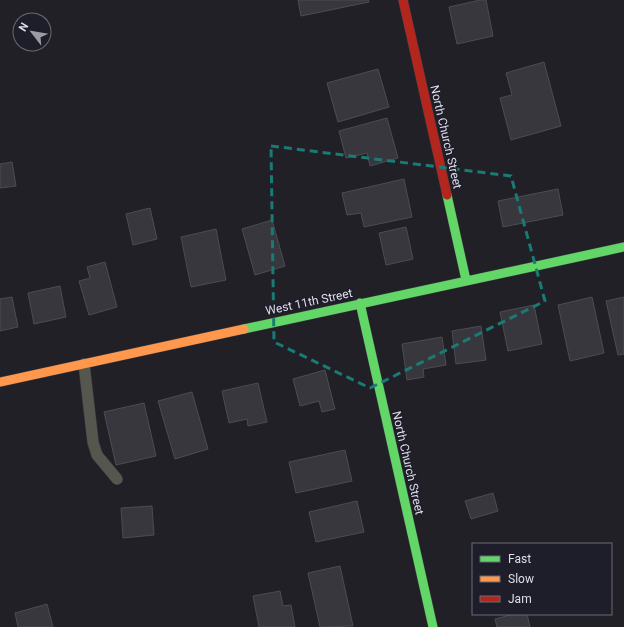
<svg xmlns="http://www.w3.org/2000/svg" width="624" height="627" font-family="Roboto,sans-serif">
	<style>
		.building { fill: #38373e; stroke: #4c4c52 }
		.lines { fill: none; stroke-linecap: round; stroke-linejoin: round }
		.lane-casing { stroke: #3c3b41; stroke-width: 12 }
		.fast-casing { stroke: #3c3b41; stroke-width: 10 }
		.slow-casing { stroke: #3c3b41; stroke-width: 10 }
		.jam-casing { stroke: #3c3b41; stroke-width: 10 }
		.lane { stroke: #55564d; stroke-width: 11 }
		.fast { stroke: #63d668; stroke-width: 9 }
		.slow { stroke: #ff974d; stroke-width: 9 }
		.jam { stroke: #b3261e; stroke-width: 9 }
		.marked { fill: none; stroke: #197b74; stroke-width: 3; stroke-dasharray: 8 5; stroke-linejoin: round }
		.labels { text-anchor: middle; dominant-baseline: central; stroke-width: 3; stroke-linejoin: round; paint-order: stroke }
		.street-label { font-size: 12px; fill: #dfdee8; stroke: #1e1d2a }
	</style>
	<rect width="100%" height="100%" fill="#212027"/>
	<path class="building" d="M 298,0 L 368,0 L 369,2 L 301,16 Z
		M 480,0 L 486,0 L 493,36 L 457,44 L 449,7 Z
		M 544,62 L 561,126 L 511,140 L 500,98 L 512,95 L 506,73 Z
		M 378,69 L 389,107 L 338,122 L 327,83 Z
		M 387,118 L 398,158 L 370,166 L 367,153 L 346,158 L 339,131 Z
		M 12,162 L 16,186 L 0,188 L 0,164 Z
		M 404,179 L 412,217 L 364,227 L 361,213 L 347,215 L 342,193 Z
		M 558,189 L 563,215 L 503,227 L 498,201 Z
		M 150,208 L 157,239 L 133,245 L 126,214 Z
		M 272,220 L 285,266 L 255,275 L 242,229 Z
		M 406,227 L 413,259 L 386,265 L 379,233 Z
		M 216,229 L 226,280 L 191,287 L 181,237 Z
		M 105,262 L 117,307 L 89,315 L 79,281 L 90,278 L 87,267 Z
		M 60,286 L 66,317 L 34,324 L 28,293 Z
		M 12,297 L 18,327 L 0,331 L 0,299 Z
		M 592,297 L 604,353 L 570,361 L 558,305 Z
		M 624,297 L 624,354 L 618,355 L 606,301 Z
		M 534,305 L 542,344 L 508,351 L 500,312 Z
		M 481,326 L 486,360 L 456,364 L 452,331 Z
		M 442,337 L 446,365 L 423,369 L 424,377 L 407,380 L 402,344 Z
		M 325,370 L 335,409 L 322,412 L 319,401 L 300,406 L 293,379 Z
		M 258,383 L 267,422 L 248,426 L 247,419 L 229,423 L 222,391 Z
		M 192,392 L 208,449 L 175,459 L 158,401 Z
		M 144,403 L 156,456 L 116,465 L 104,412 Z
		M 345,450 L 352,481 L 296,493 L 289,462 Z
		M 493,493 L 498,511 L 471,519 L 465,501 Z
		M 357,501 L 364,532 L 316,542 L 309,512 Z
		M 152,506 L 154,535 L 123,538 L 121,508 Z
		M 340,566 L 353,626 L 320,627 L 308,573 Z
		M 280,591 L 283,606 L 291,605 L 295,627 L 259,627 L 253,596 Z
		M 47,604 L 53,627 L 18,627 L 15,613 Z
		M 514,614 L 527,614 L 530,627 L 497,627 L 495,619 Z"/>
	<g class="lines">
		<defs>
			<path id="lane" d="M 84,364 L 93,442 L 97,455 L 117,479"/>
			<path id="fast" d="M 447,195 L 466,280
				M 360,303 L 433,627
				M 244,329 L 624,247"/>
			<path id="slow" d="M 0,382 L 244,329"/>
			<path id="jam" d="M 403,0 L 447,195"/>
		</defs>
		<use href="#lane" class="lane-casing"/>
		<use href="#fast" class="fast-casing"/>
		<use href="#slow" class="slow-casing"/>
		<use href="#jam" class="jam-casing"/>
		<use href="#lane" class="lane"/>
		<use href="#fast" class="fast"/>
		<use href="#slow" class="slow"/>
		<use href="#jam" class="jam"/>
	</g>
	<path class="marked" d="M 271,146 L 511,176 L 545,301 L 370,388 L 274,342 Z"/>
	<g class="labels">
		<g class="street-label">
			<text transform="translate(446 137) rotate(77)">North Church Street</text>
			<text transform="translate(309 302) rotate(-12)">West 11th Street</text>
			<text transform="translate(408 463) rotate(77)">North Church Street</text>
		</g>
	</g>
	<rect x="472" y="543" width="140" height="72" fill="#1e1d2a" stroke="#6b6a76"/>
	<rect x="480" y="556" width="20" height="6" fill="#63d668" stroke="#6b6a76"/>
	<text x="508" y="563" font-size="12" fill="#dfdee8">Fast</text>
	<rect x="480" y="576" width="20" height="6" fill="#ff974d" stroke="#6b6a76"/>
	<text x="508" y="583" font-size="12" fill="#dfdee8">Slow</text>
	<rect x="480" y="596" width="20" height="6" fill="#b3261e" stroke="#6b6a76"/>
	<text x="508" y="603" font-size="12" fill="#dfdee8">Jam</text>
	<g transform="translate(32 32) rotate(301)"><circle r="19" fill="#1e1d2a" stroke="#6b6a76"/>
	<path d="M0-3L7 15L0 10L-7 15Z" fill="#9c9ca4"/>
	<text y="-6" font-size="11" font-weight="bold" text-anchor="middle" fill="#dfdee8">N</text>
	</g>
</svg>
